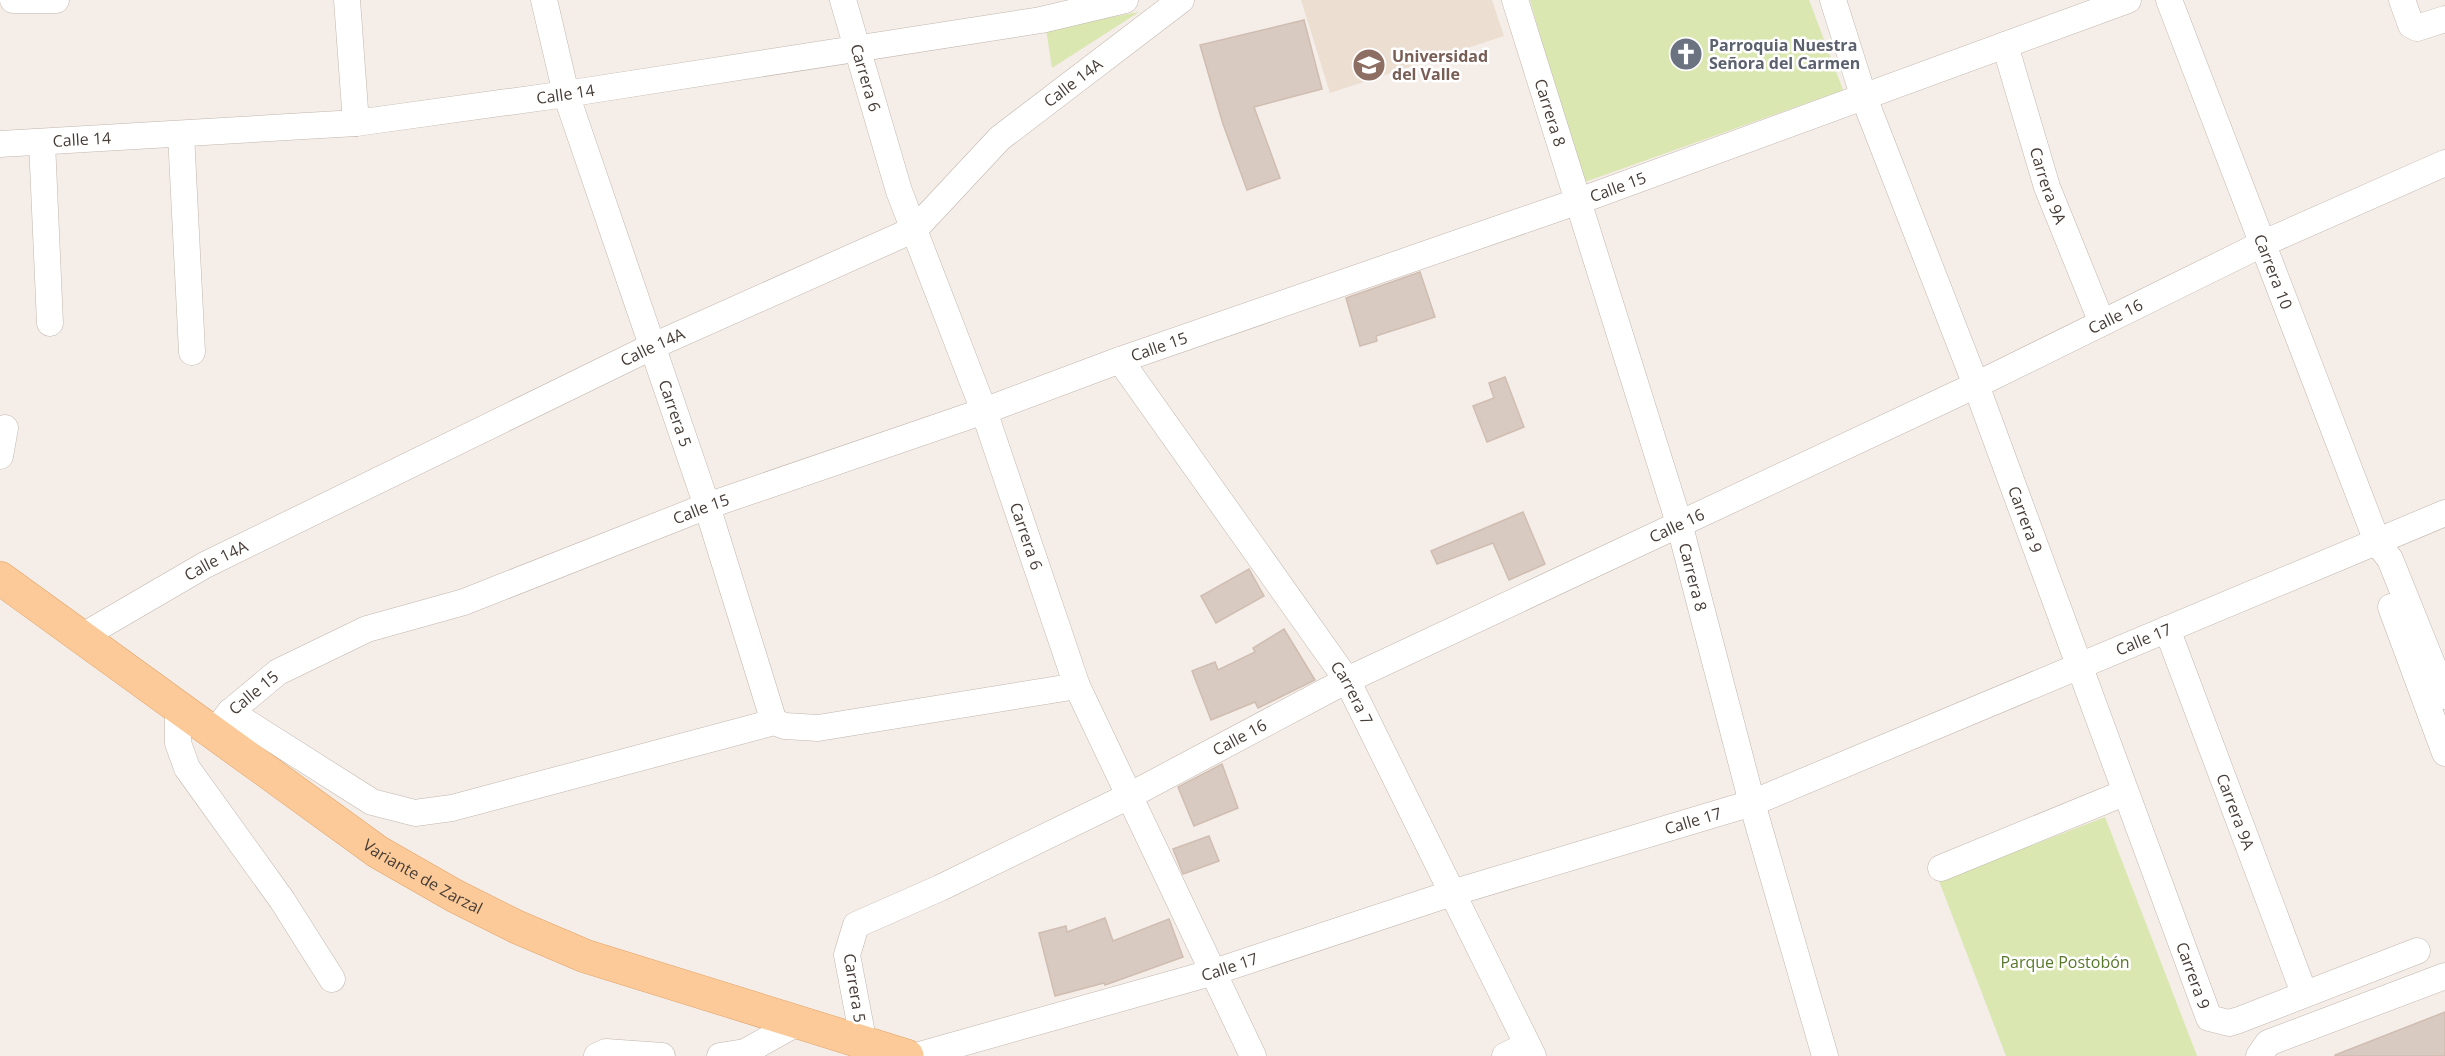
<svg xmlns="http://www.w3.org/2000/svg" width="2445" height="1056" font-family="'Open Sans',sans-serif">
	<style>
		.education { fill: #ecdfd2 }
		.green { fill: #dae7b1 }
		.building { fill: #d8cac0; stroke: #d0bdb1; stroke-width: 1.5 }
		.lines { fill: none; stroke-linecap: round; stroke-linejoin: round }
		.minor-casing { stroke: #c2b6ad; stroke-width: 27 }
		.major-casing { stroke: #e2a368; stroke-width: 34 }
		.minor { stroke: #fff; stroke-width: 26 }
		.major { stroke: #fcca98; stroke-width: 33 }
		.labels { text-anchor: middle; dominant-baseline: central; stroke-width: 5; stroke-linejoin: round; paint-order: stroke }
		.worship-label { font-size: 16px; font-weight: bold; fill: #5b616d; stroke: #fff; text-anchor: start }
		.education-label { font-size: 16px; font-weight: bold; fill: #785e54; stroke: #fff; text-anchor: start }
		.street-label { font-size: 16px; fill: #473d37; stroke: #fff }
		.park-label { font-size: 16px; fill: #58782a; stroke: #fff }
	</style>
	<rect width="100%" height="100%" fill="#f4ede8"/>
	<path class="education" d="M 1301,0 L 1492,0 L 1504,36 L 1330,93 Z"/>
	<path class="green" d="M 1530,0 L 1809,0 L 1843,90 L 1582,183 Z
		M 1139,12 L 1052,68 L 1046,29 Z
		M 2105,817 L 2197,1056 L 2006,1056 L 1939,881 Z"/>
	<path class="building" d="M 1304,20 L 1322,89 L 1254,107 L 1280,178 L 1247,190 L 1223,124 L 1200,45 Z
		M 1420,272 L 1435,317 L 1376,336 L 1377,341 L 1360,346 L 1346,298 Z
		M 1505,377 L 1524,427 L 1487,442 L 1473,406 L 1494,398 L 1489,383 Z
		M 1523,512 L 1545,564 L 1509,580 L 1493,543 L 1437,564 L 1431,551 Z
		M 1249,569 L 1264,596 L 1216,623 L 1201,596 Z
		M 1284,629 L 1315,680 L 1258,708 L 1255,702 L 1211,720 L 1192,671 L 1215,662 L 1218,670 L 1255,652 L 1253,648 Z
		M 1222,764 L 1238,808 L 1194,826 L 1178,787 Z
		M 1209,836 L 1219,861 L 1183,874 L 1173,849 Z
		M 1105,918 L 1113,941 L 1169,919 L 1183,957 L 1105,985 L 1104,983 L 1055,996 L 1039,933 L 1066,926 L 1067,932 Z
		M 2445,1012 L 2445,1056 L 2335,1056 L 2335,1055 Z"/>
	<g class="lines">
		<defs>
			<g id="minor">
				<path d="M 13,0 L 56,0"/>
				<path d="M 347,0 L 356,123"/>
				<path id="s1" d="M 544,0 L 566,94 L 707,506 L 774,722"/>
				<path id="s2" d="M 843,0 L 899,191 L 984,411 L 1077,686 L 1253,1056"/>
				<path id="s3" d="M 1515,0 L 1679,523 L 1752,803 L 1825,1056"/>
				<path id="s4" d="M 1833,0 L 1863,95 L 1976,385 L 2209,1018 L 2229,1023 L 2239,1020 L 2417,951"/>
				<path id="s5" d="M 2169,0 L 2378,544 L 2390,559 L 2445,696"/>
				<path d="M 2402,0 L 2411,25 L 2417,28 L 2445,19"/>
				<path id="s6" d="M 2005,45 L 2047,187 L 2102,323"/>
				<path d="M 181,134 L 192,352"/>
				<path d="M 42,142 L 50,323"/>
				<path id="s7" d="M 0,144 L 356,123 L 566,94 L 1041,20 L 1125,0"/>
				<path id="s8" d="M 1120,360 L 1347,680 L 1533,1056"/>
				<path d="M 0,456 L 5,428"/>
				<path d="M 2391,607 L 2445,753"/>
				<path id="s9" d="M 2167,629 L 2304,993"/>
				<path id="s10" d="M 83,636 L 205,565 L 651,347 L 915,229 L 1000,138 L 1181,0"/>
				<path d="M 178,707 L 178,743 L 187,768 L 282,900 L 332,979"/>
				<path d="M 230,712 L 372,802 L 415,813 L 452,808 L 774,722 L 785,726 L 818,728 L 1077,686"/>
				<path id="s11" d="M 214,733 L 230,712 L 278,672 L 367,629 L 464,602 L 707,506 L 984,411 L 1120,360 L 1579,201 L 2128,0"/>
				<path d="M 1941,868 L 2124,793"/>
				<path id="s12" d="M 864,1044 L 847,955 L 856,925 L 940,888 L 1129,796 L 1347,680 L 1976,385 L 2264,243 L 2445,163"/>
				<path d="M 597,1056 L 606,1052 L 662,1056"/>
				<path d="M 720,1056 L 745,1052 L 797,1023"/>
				<path id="s13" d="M 916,1056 L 1214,972 L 1452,893 L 1752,803 L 2445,513"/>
				<path d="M 1505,1056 L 1527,1045"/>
				<path d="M 2259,1056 L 2268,1043 L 2445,976"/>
			</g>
			<g id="major">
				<path id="s14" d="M 0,578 L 378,852 L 455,896 L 517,927 L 585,956 L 907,1056"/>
			</g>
		</defs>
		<use href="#minor" class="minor-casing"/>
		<use href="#major" class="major-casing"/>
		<use href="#minor" class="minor"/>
		<use href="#major" class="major"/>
	</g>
	<defs>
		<symbol id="church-disc" viewBox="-11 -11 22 22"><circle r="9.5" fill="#6b7280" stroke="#fff"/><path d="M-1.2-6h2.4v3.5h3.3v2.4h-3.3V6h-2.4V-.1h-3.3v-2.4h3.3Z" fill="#fff"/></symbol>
		<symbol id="university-disc" viewBox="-11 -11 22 22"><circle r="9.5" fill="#8d6e63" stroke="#fff"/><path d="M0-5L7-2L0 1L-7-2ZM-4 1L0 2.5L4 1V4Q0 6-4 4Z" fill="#fff"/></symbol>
	</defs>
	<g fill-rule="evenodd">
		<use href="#church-disc" x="1667" y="35" width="38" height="38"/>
		<use href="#university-disc" x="1350" y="46" width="38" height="38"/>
	</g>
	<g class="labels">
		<g class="worship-label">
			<text x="1709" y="45">Parroquia Nuestra<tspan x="1709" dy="18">Señora del Carmen</tspan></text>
		</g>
		<g class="education-label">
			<text x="1392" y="56">Universidad<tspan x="1392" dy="18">del Valle</tspan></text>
		</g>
		<g class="street-label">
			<text stroke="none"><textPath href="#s2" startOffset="81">Carrera 6</textPath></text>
			<text stroke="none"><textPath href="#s10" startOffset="1143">Calle 14A</textPath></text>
			<text stroke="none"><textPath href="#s7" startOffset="568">Calle 14</textPath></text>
			<text stroke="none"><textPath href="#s3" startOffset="118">Carrera 8</textPath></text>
			<text stroke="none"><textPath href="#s7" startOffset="82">Calle 14</textPath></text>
			<text stroke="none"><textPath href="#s6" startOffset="147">Carrera 9A</textPath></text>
			<text stroke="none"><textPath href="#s11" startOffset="1515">Calle 15</textPath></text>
			<text stroke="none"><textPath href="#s5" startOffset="291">Carrera 10</textPath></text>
			<text stroke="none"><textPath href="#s12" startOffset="1521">Calle 16</textPath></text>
			<text stroke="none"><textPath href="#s10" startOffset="639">Calle 14A</textPath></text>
			<text stroke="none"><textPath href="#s11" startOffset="1029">Calle 15</textPath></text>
			<text stroke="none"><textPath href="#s1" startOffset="434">Carrera 5</textPath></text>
			<text stroke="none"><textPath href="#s11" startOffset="543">Calle 15</textPath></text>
			<text stroke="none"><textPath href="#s4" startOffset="554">Carrera 9</textPath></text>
			<text stroke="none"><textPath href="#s12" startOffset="1035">Calle 16</textPath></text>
			<text stroke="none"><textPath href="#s2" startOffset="567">Carrera 6</textPath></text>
			<text stroke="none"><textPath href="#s10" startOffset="153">Calle 14A</textPath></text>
			<text stroke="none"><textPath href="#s3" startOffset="604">Carrera 8</textPath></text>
			<text stroke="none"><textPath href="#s13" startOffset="1298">Calle 17</textPath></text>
			<text stroke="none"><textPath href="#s11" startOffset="57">Calle 15</textPath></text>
			<text stroke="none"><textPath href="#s8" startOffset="406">Carrera 7</textPath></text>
			<text stroke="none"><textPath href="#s12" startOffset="549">Calle 16</textPath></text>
			<text stroke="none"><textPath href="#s9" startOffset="195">Carrera 9A</textPath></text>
			<text stroke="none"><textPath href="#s13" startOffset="812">Calle 17</textPath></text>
			<text stroke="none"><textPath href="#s14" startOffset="518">Variante de Zarzal</textPath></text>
			<text stroke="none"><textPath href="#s13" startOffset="326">Calle 17</textPath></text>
			<text stroke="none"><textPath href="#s4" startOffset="1040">Carrera 9</textPath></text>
			<text transform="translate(855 988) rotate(81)">Carrera 5</text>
		</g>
		<g class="park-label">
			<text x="2065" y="962">Parque Postobón</text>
		</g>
	</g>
</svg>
